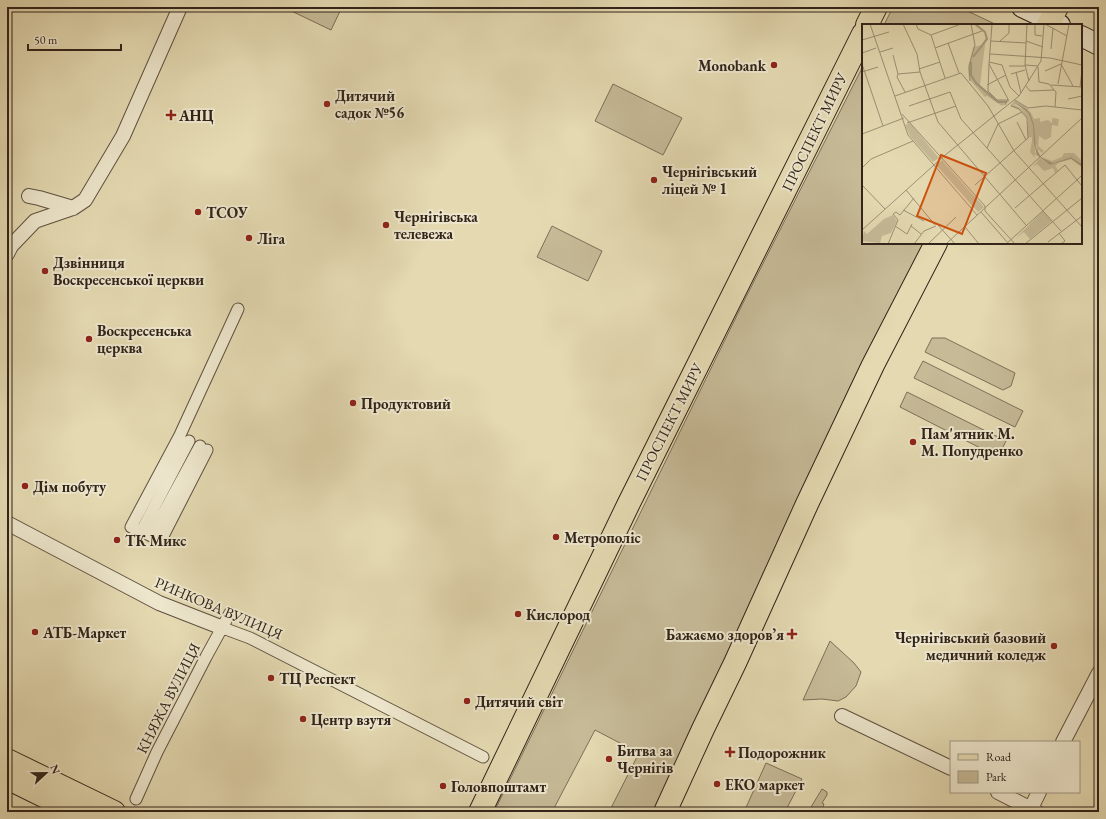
<svg xmlns="http://www.w3.org/2000/svg" width="1106" height="819" font-family="'EB Garamond',serif">
	<style>
		.green { fill: #c6ba97; stroke: #7c6f58 }
		.lines { fill: none; stroke-linecap: round; stroke-linejoin: round }
		.pedestrian-casing { stroke: #5e5140; stroke-width: 13 }
		.minor-casing { stroke: #5e5140; stroke-width: 16 }
		.secondary-casing { stroke: #31241a; stroke-width: 22 }
		.primary-casing { stroke: #31241a; stroke-width: 24 }
		.pedestrian { stroke: #ede6cc; stroke-width: 11 }
		.minor { stroke: #ede6cc; stroke-width: 14 }
		.secondary { stroke: #ede6cc; stroke-width: 20 }
		.primary { stroke: #e4d9b1; stroke-width: 22 }
		.poi-dot { fill: #8f2418; stroke: #ede6cc; stroke-width: 1.5 }
		.labels { text-anchor: middle; dominant-baseline: central; stroke-width: 4; stroke-linejoin: round; paint-order: stroke }
		.poi-label { font-size: 15px; font-weight: bold; fill: #31241a; stroke: #ede6cc; text-anchor: start }
		.street-label { font-size: 15px; fill: #31241a; stroke: #ede6cc }
		.inset-river { fill: none; stroke: #a79b7e; stroke-width: 2 }
		.inset-road { fill: none; stroke: #9c9175; stroke-width: 1 }
		.view { fill: #cd510e; fill-opacity: 0.15; stroke: #cd510e; stroke-width: 2 }
		.inset-edge { fill: none; stroke: #31241a; stroke-width: 2 }
	</style>
	<rect width="100%" height="100%" fill="#e4d9b1"/>
	<filter id="stains"><feTurbulence type="fractalNoise" baseFrequency=".005" numOctaves="4"/><feColorMatrix values="0 0 0 0 .2 0 0 0 0 .09 0 0 0 0 .02 0 0 0 .5 -.17"/></filter>
	<radialGradient id="worn" r=".72"><stop offset=".6" stop-color="#630" stop-opacity="0"/><stop offset="1" stop-color="#630" stop-opacity=".3"/></radialGradient>
	<path class="green" d="M 283,7 L 342,7 L 331,30 Z
		M 893,7 L 959,7 L 997,25 L 884,25 Z
		M 863,66 L 863,243 L 925,243 L 866,362 L 725,658 L 657,812 L 609,812 L 639,753 L 595,730 L 552,812 L 494,812 L 743,303 Z
		M 613,84 L 682,118 L 663,155 L 595,121 Z
		M 552,226 L 602,251 L 588,281 L 537,257 Z
		M 932,338 L 945,338 L 1015,373 L 1011,386 L 1003,390 L 925,352 Z
		M 923,361 L 1023,411 L 1015,427 L 914,378 Z
		M 907,392 L 1006,441 L 998,457 L 900,407 Z
		M 830,641 L 854,663 L 861,672 L 856,686 L 846,697 L 838,701 L 822,699 L 803,700 Z
		M 766,763 L 802,779 L 786,810 L 789,812 L 744,812 Z
		M 822,789 L 827,792 L 827,795 L 822,803 L 824,804 L 821,812 L 808,812 Z"/>
	<g class="lines">
		<defs>
			<path id="pedestrian" d="M 207,450 L 161,540 L 131,527 L 180,435 L 238,309
				M 141,532 L 189,441
				M 151,536 L 200,446
				M 223,628 L 250,638 L 483,757
				M 136,799 L 157,752 L 206,657 L 230,613"/>
			<path id="minor" d="M 29,196 L 39,198 L 73,208
				M 7,254 L 11,246 L 35,221 L 73,208 L 85,200 L 123,136 L 180,7
				M 7,523 L 159,603 L 223,628
				M 842,716 L 951,768
				M 1063,742 L 1099,673
				M 998,792 L 1037,812
				M 1029,812 L 1039,792"/>
			<path id="secondary" d="M 1022,7 L 1060,25
				M 1081,36 L 1099,45"/>
			<path id="primary" d="M 867,25 L 876,7
				M 1048,25 L 1057,7
				M 7,760 L 114,812
				M 7,778 L 76,812
				M 480,812 L 629,503 L 863,34
				M 665,812 L 703,729 L 735,663 L 807,504 L 873,365 L 936,243"/>
		</defs>
		<use href="#pedestrian" class="pedestrian-casing"/>
		<use href="#minor" class="minor-casing"/>
		<use href="#secondary" class="secondary-casing"/>
		<use href="#primary" class="primary-casing"/>
		<use href="#pedestrian" class="pedestrian"/>
		<use href="#minor" class="minor"/>
		<use href="#secondary" class="secondary"/>
		<use href="#primary" class="primary"/>
	</g>
	<g class="poi-dot">
		<circle cx="774" cy="65" r="4"/>
		<circle cx="327" cy="104" r="4"/>
		<path d="M169 109h4v4h4v4h-4v4h-4v-4h-4v-4h4z"/>
		<circle cx="654" cy="180" r="4"/>
		<circle cx="198" cy="212" r="4"/>
		<circle cx="386" cy="225" r="4"/>
		<circle cx="249" cy="238" r="4"/>
		<circle cx="45" cy="271" r="4"/>
		<circle cx="89" cy="339" r="4"/>
		<circle cx="353" cy="403" r="4"/>
		<circle cx="913" cy="442" r="4"/>
		<circle cx="25" cy="486" r="4"/>
		<circle cx="556" cy="537" r="4"/>
		<circle cx="117" cy="540" r="4"/>
		<circle cx="518" cy="614" r="4"/>
		<circle cx="35" cy="632" r="4"/>
		<path d="M790 628h4v4h4v4h-4v4h-4v-4h-4v-4h4z"/>
		<circle cx="1054" cy="646" r="4"/>
		<circle cx="271" cy="678" r="4"/>
		<circle cx="467" cy="701" r="4"/>
		<circle cx="303" cy="719" r="4"/>
		<path d="M728 746h4v4h4v4h-4v4h-4v-4h-4v-4h4z"/>
		<circle cx="609" cy="759" r="4"/>
		<circle cx="717" cy="784" r="4"/>
		<circle cx="443" cy="786" r="4"/>
	</g>
	<g class="labels">
		<g class="poi-label">
			<text x="766" y="65" text-anchor="end">Monobank</text>
			<text x="335" y="95">Дитячий<tspan x="335" dy="17">садок №56</tspan></text>
			<text x="179" y="115">АНЦ</text>
			<text x="662" y="171">Чернігівський<tspan x="662" dy="17">ліцей № 1</tspan></text>
			<text x="206" y="212">ТСОУ</text>
			<text x="394" y="216">Чернігівська<tspan x="394" dy="17">телевежа</tspan></text>
			<text x="257" y="238">Ліга</text>
			<text x="53" y="262">Дзвінниця<tspan x="53" dy="17">Воскресенської церкви</tspan></text>
			<text x="97" y="330">Воскресенська<tspan x="97" dy="17">церква</tspan></text>
			<text x="361" y="403">Продуктовий</text>
			<text x="921" y="433">Пам'ятник М.<tspan x="921" dy="17">М. Попудренко</tspan></text>
			<text x="33" y="486">Дім побуту</text>
			<text x="564" y="537">Метрополіс</text>
			<text x="125" y="540">ТК Микс</text>
			<text x="526" y="614">Кислород</text>
			<text x="43" y="632">АТБ-Маркет</text>
			<text x="784" y="634" text-anchor="end">Бажаємо здоровʼя</text>
			<text x="1046" y="637" text-anchor="end">Чернігівський базовий<tspan x="1046" dy="17">медичний коледж</tspan></text>
			<text x="279" y="678">ТЦ Респект</text>
			<text x="475" y="701">Дитячий світ</text>
			<text x="311" y="719">Центр взутя</text>
			<text x="617" y="750">Битва за<tspan x="617" dy="17">Чернігів</tspan></text>
			<text x="738" y="752">Подорожник</text>
			<text x="725" y="784">ЕКО маркет</text>
			<text x="451" y="786">Головпоштамт</text>
		</g>
		<g class="street-label">
			<text transform="translate(814 132) rotate(-64)">ПРОСПЕКТ МИРУ</text>
			<text transform="translate(669 422) rotate(-63)">ПРОСПЕКТ МИРУ</text>
			<text transform="translate(219 608) rotate(23)">РИНКОВА ВУЛИЦЯ</text>
			<text transform="translate(168 698) rotate(-63)">КНЯЖА ВУЛИЦЯ</text>
		</g>
	</g>
	<g transform="translate(862 24)">
		<rect width="220" height="220" fill="#e4d9b1"/>
		<path d="M 124,13 L 118,61 L 135,76 L 148,77 L 140,82 L 125,72 L 123,73 L 107,55 L 106,44 L 111,23 L 120,21 ZM 153,76 L 167,85 L 150,79 L 166,89 L 171,101 L 173,128 L 176,132 L 172,130 L 173,134 L 168,128 L 170,117 L 170,113 L 166,114 L 166,95 L 159,86 L 148,82 ZM 167,85 L 172,95 L 178,94 L 178,98 L 186,96 L 190,99 L 190,94 L 197,95 L 196,102 L 190,101 L 189,113 L 183,116 L 177,112 L 176,122 L 182,127 L 180,129 L 176,125 L 176,130 ZM 48,99 L 77,134 L 71,138 L 48,112 L 43,101 ZM 202,129 L 212,129 L 220,137 L 220,140 L 209,133 L 191,139 L 179,133 L 190,137 L 200,133 ZM 178,134 L 188,141 L 197,139 L 193,142 L 196,146 L 193,149 L 191,144 L 182,147 L 175,140 L 171,143 ZM 80,136 L 122,183 L 116,188 L 74,141 ZM 181,187 L 190,197 L 168,215 L 162,208 L 154,214 ZM 31,191 L 35,197 L 29,209 L 20,212 L 18,219 L 0,217 L 2,207 L 5,210 L 22,195 Z" fill="#c6ba97"/>
		<path d="M 152,78 L 165,85 L 168,89 L 172,101 L 174,124 L 179,133 L 191,139 L 209,133 L 220,140 L 220,143 L 209,135 L 188,141 L 175,131 L 172,120 L 171,101 L 166,89 Z" fill="#a79b7e"/>
		<path class="inset-river" d="M 111,33 L 125,15 L 123,8 L 113,0M 109,38 L 109,51 L 114,59 L 136,78 L 144,78"/>
		<path class="inset-road" d="M 8,0 L 46,111 L 115,191M 41,0 L 55,30 L 58,48 L 76,98 L 164,201M 54,0 L 56,5 L 69,11M 130,0 L 127,40 L 146,75 L 143,81M 165,0 L 163,41 L 167,57M 173,0 L 173,11 L 180,12M 183,0 L 205,12M 69,11 L 83,54M 69,11 L 99,0M 0,16 L 27,8M 129,17 L 164,19M 138,17 L 147,9 L 147,0M 164,17 L 181,23M 86,19 L 97,49M 73,24 L 120,7M 189,25 L 191,4M 18,28 L 31,24M 0,29 L 14,24M 128,30 L 188,34 L 220,41M 31,31 L 36,50 L 35,53 L 43,68M 127,38 L 140,41 L 148,63 L 157,72M 0,40 L 21,102M 127,40 L 126,67 L 135,76 L 147,76M 163,41 L 176,42M 147,42 L 163,42M 176,43 L 177,58 L 187,60 L 194,68 L 193,83M 57,45 L 78,38M 183,47 L 199,40 L 211,62M 0,48 L 16,43M 154,48 L 159,69M 99,49 L 126,82 L 152,127 L 220,203M 36,50 L 58,48M 149,50 L 163,46M 108,57 L 107,42 L 113,21 L 109,0M 196,60 L 207,0M 125,61 L 144,51M 189,61 L 220,63M 164,62 L 168,67 L 192,66M 218,63 L 220,46M 33,72 L 99,49M 206,75 L 220,72M 153,76 L 166,84 L 184,82 L 220,86M 47,82 L 88,68 L 99,95 L 199,207M 40,90 L 123,182 L 123,187 L 153,220M 155,98 L 164,116M 45,99 L 94,82M 0,110 L 42,94M 125,124 L 136,100 L 160,88M 0,144 L 9,135 L 51,117M 0,161 L 23,185M 113,161 L 166,114 L 165,94 L 157,85 L 149,82M 44,166 L 73,201M 153,184 L 203,141 L 215,156 L 220,151M 41,186 L 62,197M 119,188 L 145,218M 31,190 L 34,188 L 38,191 L 52,174M 75,200 L 93,220M 33,202 L 45,210 L 50,200M 49,202 L 59,210M 103,203 L 117,220M 0,206 L 82,132 L 157,72 L 179,37 L 182,0M 197,209 L 203,217 L 200,219M 186,218 L 220,192M 26,220 L 36,196 L 31,190M 52,220 L 62,207 L 74,202M 66,220 L 94,193M 84,220 L 220,94M 144,220 L 215,156 L 220,162M 163,220 L 220,174"/>
		<path class="view" d="M 79,131 L 124,149 L 100,210 L 55,192 Z"/>
		<rect width="220" height="220" class="inset-edge"/>
	</g>
	<rect width="1106" height="819" fill="none" stroke="#e4d9b1" stroke-width="24"/>
	<rect x="8" y="8" width="1090" height="803" fill="none" stroke="#31241a" stroke-width="2"/>
	<rect x="12" y="12" width="1082" height="795" fill="none" stroke="#31241a"/>
	<rect x="950" y="741" width="130" height="52" fill="#ede6cc" stroke="#a29885"/>
	<rect x="958" y="754" width="20" height="6" fill="#e4d9b1" stroke="#a29885"/>
	<text x="986" y="761" font-size="12" fill="#31241a">Road</text>
	<rect x="958" y="771" width="20" height="12" fill="#c6ba97" stroke="#a29885"/>
	<text x="986" y="781" font-size="12" fill="#31241a">Park</text>
	<g transform="translate(46 773) rotate(68)" stroke="#ede6cc" stroke-width="3" paint-order="stroke">
	<path d="M0-3L7 15L0 10L-7 15Z" fill="#31241a"/>
	<text y="-6" font-size="11" font-weight="bold" text-anchor="middle" fill="#31241a">N</text>
	</g>
	<path d="M28 44v6h93v-6" fill="none" stroke="#31241a" stroke-width="2"/>
	<text x="34" y="44" font-size="12" fill="#31241a" stroke="#ede6cc" stroke-width="3" paint-order="stroke">50 m</text>
	<rect width="100%" height="100%" filter="url(#stains)"/>
	<rect width="100%" height="100%" fill="url(#worn)"/>
</svg>
